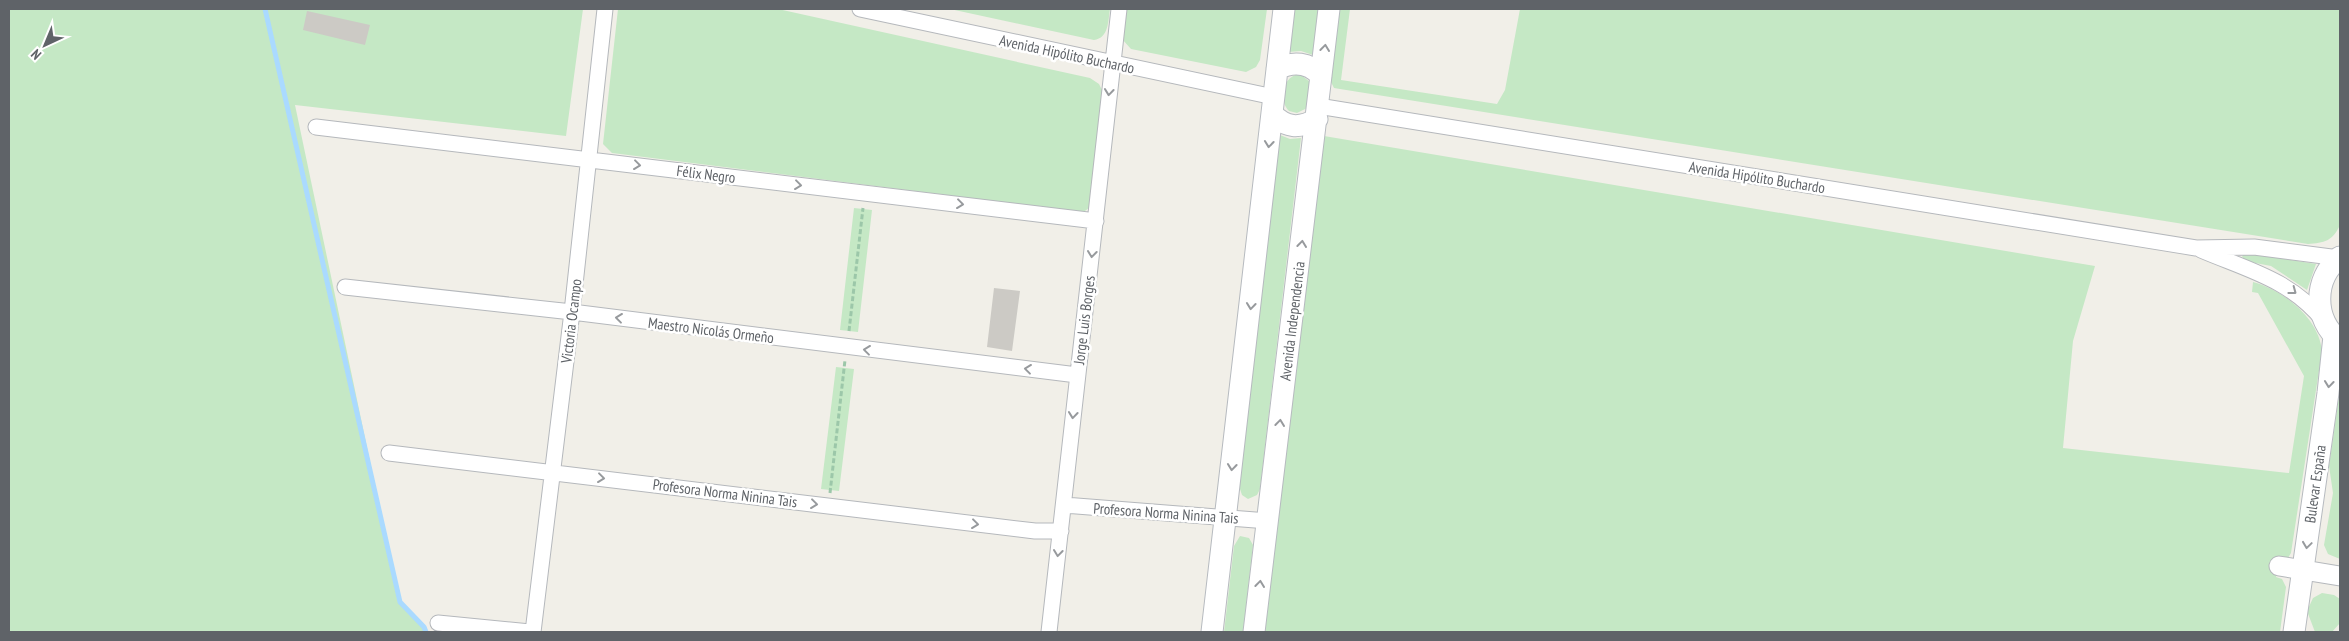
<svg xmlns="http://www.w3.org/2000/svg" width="2349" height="641" font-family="'PT Sans Narrow',sans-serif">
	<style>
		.green { fill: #c5e8c5 }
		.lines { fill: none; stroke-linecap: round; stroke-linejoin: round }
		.stream { stroke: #aadaff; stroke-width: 5 }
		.building { fill: #cccac5 }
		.minor-casing { stroke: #b5b8bc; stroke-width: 17 }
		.tertiary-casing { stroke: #b5b8bc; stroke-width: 21 }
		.secondary-casing { stroke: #b6babf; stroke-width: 23 }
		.path { stroke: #9cc7a9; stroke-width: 3; stroke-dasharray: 5 2.5; stroke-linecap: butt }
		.minor { stroke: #fff; stroke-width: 15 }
		.tertiary { stroke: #fff; stroke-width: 19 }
		.secondary { stroke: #fff; stroke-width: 21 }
		.oneway { stroke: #979a9d }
		.labels { text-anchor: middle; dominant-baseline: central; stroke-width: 5; stroke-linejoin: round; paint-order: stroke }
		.street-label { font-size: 15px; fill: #5f6368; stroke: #fff }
	</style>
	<rect width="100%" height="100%" fill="#f1efe8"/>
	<path class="green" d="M 9,9 L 583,9 L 566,136 L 295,105 L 397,590 L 400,602 L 424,627 L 426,632 L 9,632 Z
		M 618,9 L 778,9 L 1090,78 L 1099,84 L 1103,92 L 1090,207 L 1085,211 L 1081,212 L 612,153 L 603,144 Z
		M 950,9 L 1110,9 C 1108,21 1109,38 1094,40 Z
		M 1125,9 L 1267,9 L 1260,60 L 1256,67 L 1246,72 L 1131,49 L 1122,39 Z
		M 1293,9 L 1318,9 L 1313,55 L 1301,51 L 1288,52 Z
		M 1338,9 L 1350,9 L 1341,80 L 1497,104 L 1505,90 L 1520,9 L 2340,9 L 2340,225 C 2333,241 2324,243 2308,244 L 1340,89 L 1334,88 L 1330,80 Z
		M 1300,74 L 1310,82 L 1307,108 L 1297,113 L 1289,111 C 1278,100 1283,75 1300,74 Z
		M 1280,135 L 1290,139 L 1301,138 L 1260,489 L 1257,495 L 1248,499 L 1242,495 L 1239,486 Z
		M 1324,136 L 2095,266 L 2073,341 L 2063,448 L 2289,473 L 2304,376 L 2258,293 L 2252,292 L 2253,282 C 2283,290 2319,318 2322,351 L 2291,553 L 2288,558 L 2280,559 L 2276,577 L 2282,579 L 2286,587 L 2280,632 L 1265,632 Z
		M 854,208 L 872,210 L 858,332 L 840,330 Z
		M 2246,253 L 2316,264 L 2307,290 L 2271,266 L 2245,261 L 2242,256 Z
		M 836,367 L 854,369 L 839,491 L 821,489 Z
		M 2340,389 L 2340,559 L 2328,554 L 2324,545 L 2333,493 L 2329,466 Z
		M 1240,536 L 1249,538 L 1253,545 L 1243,632 L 1224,632 L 1234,546 Z
		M 2322,593 L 2334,595 L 2340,599 L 2340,623 L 2332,632 L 2315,632 L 2307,611 L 2313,598 Z"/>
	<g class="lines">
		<path class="stream" d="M 265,9 L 400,602 L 424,627 L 426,632"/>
	</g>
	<path class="building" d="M 307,11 L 370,25 L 365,45 L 303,30 Z
		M 994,288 L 1020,291 L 1012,351 L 987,347 Z"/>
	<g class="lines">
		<defs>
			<path id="minor" d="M 860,9 L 1274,97
				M 1318,106 L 2196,248 L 2254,247 L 2339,258
				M 316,127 L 1096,221
				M 2201,250 C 2248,270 2289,279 2323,320
				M 345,287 L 572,312 L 1077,375
				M 389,453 L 1035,531 L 1061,531
				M 1064,505 L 1268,521
				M 438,623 L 530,632
				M 533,632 L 572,312 L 605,9
				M 1049,632 L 1119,9"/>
			<path id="tertiary" d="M 2279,566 L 2340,576"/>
			<path id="secondary" d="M 1277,69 C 1293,61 1309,62 1321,76
				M 1272,114 C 1286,128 1299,129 1317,119
				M 2340,257 C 2313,279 2313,319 2340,341
				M 1212,632 L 1284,9
				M 1254,632 L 1329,9
				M 2294,632 L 2328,393 L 2334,336"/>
		</defs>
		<use href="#minor" class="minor-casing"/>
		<use href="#tertiary" class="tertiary-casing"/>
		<use href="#secondary" class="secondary-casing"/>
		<path class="path" d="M 849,331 L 863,208
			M 830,493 L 845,360"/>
		<use href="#minor" class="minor"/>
		<use href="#tertiary" class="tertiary"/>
		<use href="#secondary" class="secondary"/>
	</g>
	<defs><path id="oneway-chevron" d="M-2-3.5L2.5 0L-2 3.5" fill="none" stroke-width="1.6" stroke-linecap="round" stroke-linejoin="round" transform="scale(1.25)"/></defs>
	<g class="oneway">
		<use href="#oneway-chevron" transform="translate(1325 48) rotate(-83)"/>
		<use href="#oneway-chevron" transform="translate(1109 92) rotate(96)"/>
		<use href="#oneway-chevron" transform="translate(1269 144) rotate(96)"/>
		<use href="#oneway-chevron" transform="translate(637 165) rotate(7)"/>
		<use href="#oneway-chevron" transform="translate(798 185) rotate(7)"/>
		<use href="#oneway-chevron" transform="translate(960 204) rotate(7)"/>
		<use href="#oneway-chevron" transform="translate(1302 244) rotate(-83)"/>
		<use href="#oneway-chevron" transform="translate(1092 254) rotate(97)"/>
		<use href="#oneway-chevron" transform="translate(2293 291) rotate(37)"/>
		<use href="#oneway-chevron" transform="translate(1251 306) rotate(96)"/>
		<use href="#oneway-chevron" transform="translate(619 318) rotate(-173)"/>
		<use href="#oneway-chevron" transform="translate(867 350) rotate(-173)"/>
		<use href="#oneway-chevron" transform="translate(1028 369) rotate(-173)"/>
		<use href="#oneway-chevron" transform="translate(2329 384) rotate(96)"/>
		<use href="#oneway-chevron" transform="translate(1073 415) rotate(96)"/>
		<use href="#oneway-chevron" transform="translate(1280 423) rotate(-83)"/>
		<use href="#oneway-chevron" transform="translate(1232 467) rotate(96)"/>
		<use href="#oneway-chevron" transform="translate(601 478) rotate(7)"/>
		<use href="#oneway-chevron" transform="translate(814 504) rotate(7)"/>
		<use href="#oneway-chevron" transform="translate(975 524) rotate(7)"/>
		<use href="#oneway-chevron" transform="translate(2307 545) rotate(98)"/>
		<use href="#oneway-chevron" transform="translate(1058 553) rotate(97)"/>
		<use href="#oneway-chevron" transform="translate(1260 584) rotate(-83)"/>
	</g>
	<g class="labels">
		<g class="street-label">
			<text transform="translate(1067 54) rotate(12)">Avenida Hipólito Buchardo</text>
			<text transform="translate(706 174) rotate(7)">Félix Negro</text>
			<text transform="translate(1757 177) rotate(9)">Avenida Hipólito Buchardo</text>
			<text transform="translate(1084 320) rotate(-83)">Jorge Luis Borges</text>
			<text transform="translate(571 321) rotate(-83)">Victoria Ocampo</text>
			<text transform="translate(1292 321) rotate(-83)">Avenida Independencia</text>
			<text transform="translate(711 330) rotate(7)">Maestro Nicolás Ormeño</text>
			<text transform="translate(2315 484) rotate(-82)">Bulevar España</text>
			<text transform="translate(725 493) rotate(7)">Profesora Norma Ninina Tais</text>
			<text transform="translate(1166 513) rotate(4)">Profesora Norma Ninina Tais</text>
		</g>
	</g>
	<rect width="2349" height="641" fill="none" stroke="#5f6368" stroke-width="20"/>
	<g transform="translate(45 45) rotate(224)" stroke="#ffffff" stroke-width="4" paint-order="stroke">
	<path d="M0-4L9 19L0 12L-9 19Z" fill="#5f6368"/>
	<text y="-8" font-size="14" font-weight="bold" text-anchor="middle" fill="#5f6368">N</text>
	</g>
</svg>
